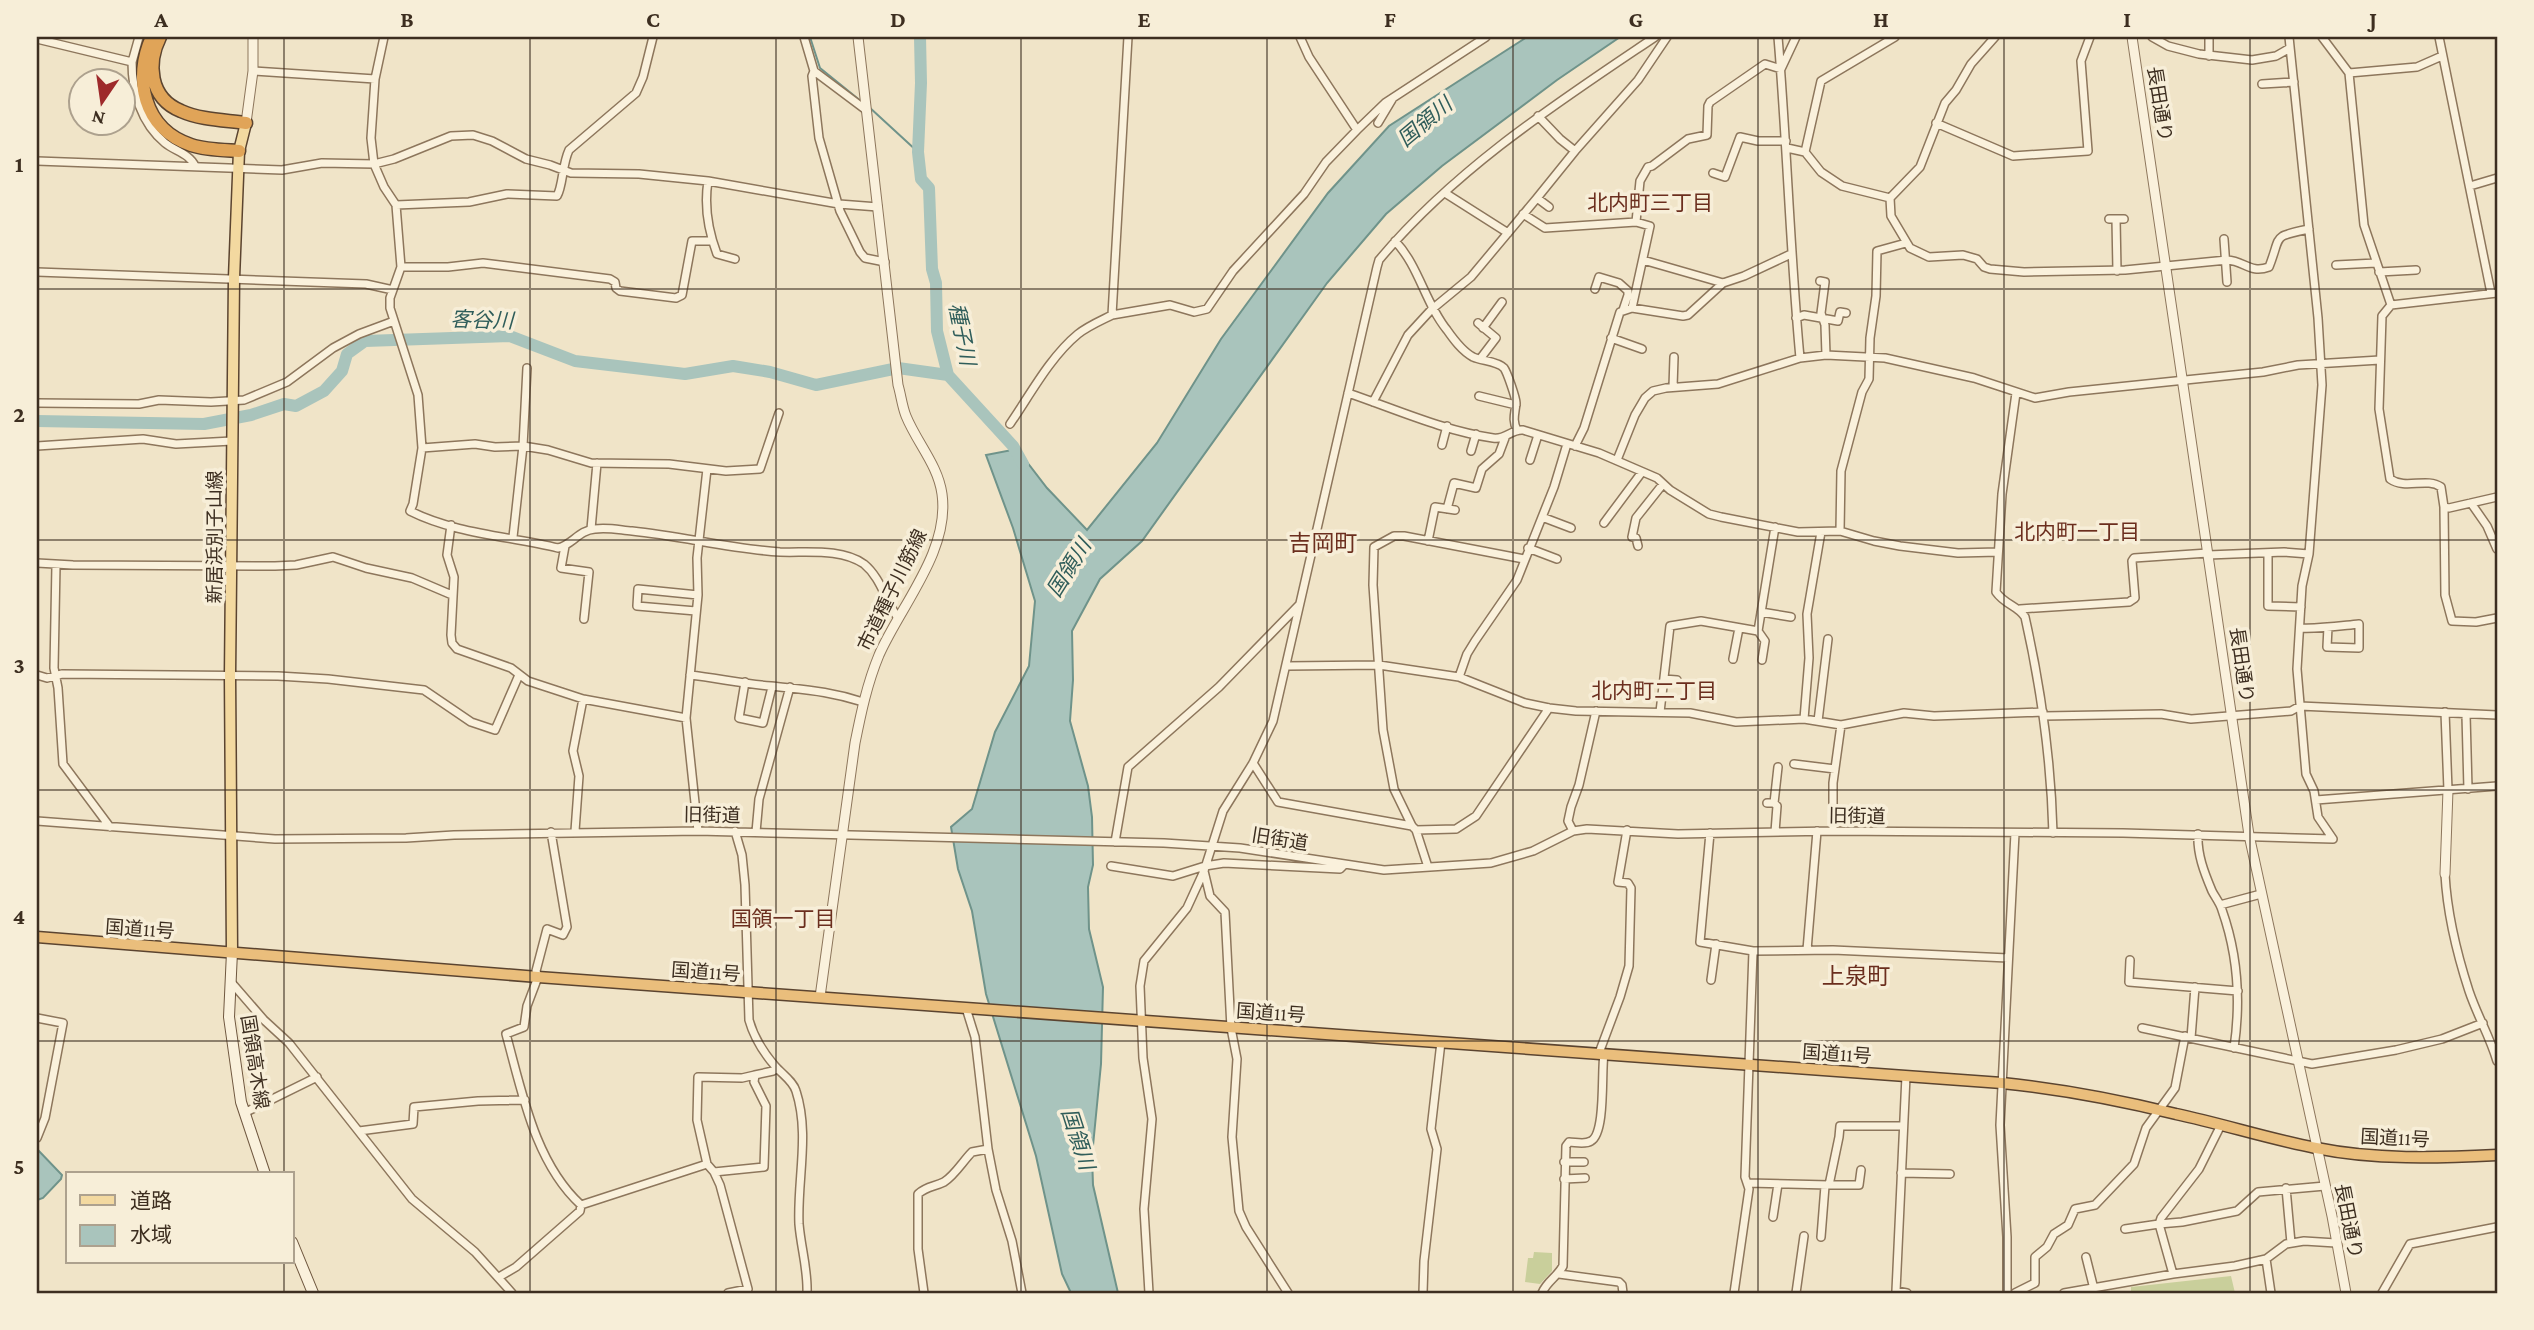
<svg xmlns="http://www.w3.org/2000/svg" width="2534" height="1330" font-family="'Crimson Pro','Noto Sans JP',serif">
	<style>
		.green { fill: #c9cf9b }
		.water { fill: #a9c4bc; stroke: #6f938a; stroke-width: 2 }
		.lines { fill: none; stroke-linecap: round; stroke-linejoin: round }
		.stream { stroke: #6f938a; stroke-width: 2 }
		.river { stroke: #a9c4bc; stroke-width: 12 }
		.minor-casing { stroke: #8d765c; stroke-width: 10 }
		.tertiary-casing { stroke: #8d765c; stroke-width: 11 }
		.secondary-casing { stroke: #6f573f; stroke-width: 12 }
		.primary-casing { stroke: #5b4430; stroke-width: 13 }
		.trunk-casing { stroke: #5b4430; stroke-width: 13 }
		.motorway-casing { stroke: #5b4430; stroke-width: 15 }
		.minor { stroke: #faf1dc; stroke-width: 7 }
		.tertiary { stroke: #faf1dc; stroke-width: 9 }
		.secondary { stroke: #faf1dc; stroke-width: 10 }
		.primary { stroke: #f3d9a0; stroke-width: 10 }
		.trunk { stroke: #eabe7c; stroke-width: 10 }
		.motorway { stroke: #e0a458; stroke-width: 12 }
		.grid { fill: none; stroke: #3d2e20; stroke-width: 2; stroke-opacity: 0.55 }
		.labels { text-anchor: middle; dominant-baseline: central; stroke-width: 7; stroke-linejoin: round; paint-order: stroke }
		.street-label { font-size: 19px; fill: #3d2e20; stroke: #f7eed8 }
		.water-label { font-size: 21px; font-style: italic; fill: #2f5d5a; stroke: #f7eed8 }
		.neighbourhood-label { font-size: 21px; fill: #6b2e1e; stroke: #f7eed8 }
		.quarter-label { font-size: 23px; fill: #6b2e1e; stroke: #f7eed8 }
		.neatline { fill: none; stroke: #3d2e20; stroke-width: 2.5 }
		.grid-label { font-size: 23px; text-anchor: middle; font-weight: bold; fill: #3d2e20 }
	</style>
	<rect width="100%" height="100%" fill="#f0e4c8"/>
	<path class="green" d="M 1534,1252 L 1552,1253 L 1552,1271 L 1540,1284 L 1525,1282 L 1528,1258 L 1533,1258 Z
		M 2231,1276 L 2235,1293 L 2111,1293 L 2131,1292 L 2131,1287 Z"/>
	<path class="water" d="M 1527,37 L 1620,37 L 1557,80 L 1442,166 L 1386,214 L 1327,283 L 1142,541 L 1100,579 L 1072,631 L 1073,680 L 1070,721 L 1088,786 L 1092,817 L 1093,865 L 1088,887 L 1089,929 L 1103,987 L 1101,1064 L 1092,1156 L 1093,1185 L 1118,1293 L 1071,1293 L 1062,1274 L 1036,1156 L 986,994 L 972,911 L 958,869 L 951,827 L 972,809 L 995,732 L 1029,666 L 1035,601 L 1013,528 L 986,455 L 1017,449 L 1047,488 L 1087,530 L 1157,443 L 1221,339 L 1328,193 L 1389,126 Z
		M 37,1149 L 62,1175 L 61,1179 L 43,1198 L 37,1200 Z"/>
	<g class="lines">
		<path class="stream" d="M 810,37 L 820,68 L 862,102
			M 869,107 L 918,152"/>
		<path class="river" d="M 920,37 L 921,83 L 918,152 L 921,179 L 929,188 L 932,269 L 936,283 L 937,331 L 948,375 L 1013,446 L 1023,464
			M 37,421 L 204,424 L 251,415 L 284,404 L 296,406 L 324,391 L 342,371 L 347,354 L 365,341 L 510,336 L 575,361 L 685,374 L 733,366 L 770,372 L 816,385 L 898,368 L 948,375"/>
		<defs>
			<path id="minor" d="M 804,37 L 814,71 L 866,110
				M 1300,37 L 1309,57 L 1357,130
				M 1778,37 C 1787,144 1790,251 1800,358
				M 2152,37 L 2168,46 L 2199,54 L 2252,60 L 2276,56 L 2290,48
				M 2322,37 L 2349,73 L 2364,225 L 2391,305 L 2382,316 L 2379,409 L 2390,479 C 2406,490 2426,477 2441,487 L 2444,507 L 2449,508 L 2497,497
				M 2439,37 L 2491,293
				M 37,39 L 132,62 C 132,92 141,123 165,143 C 175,151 190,154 195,166
				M 2209,56 L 2209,37
				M 132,62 L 139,37
				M 253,71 L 375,79 L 384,37
				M 814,71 L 812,76 L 819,138 L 840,211 L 860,252 L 865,258 L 885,262
				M 2349,73 L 2417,67 L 2442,56
				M 375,79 L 371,138 L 374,164 L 384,187 L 396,205 L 401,267 L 390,298 L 390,308 L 418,395 L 422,448 L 413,504 L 410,511 C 456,534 509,536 558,548 C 572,545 579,530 595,529 C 607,527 620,530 632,531 C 682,536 731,549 780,552 C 807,553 841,548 864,564 C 881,578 885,600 898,618
				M 2262,84 L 2294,82
				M 1378,123 L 1393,98
				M 1936,123 L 2013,156 L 2088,151 L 2081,61 L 2090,37
				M 1787,148 L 1805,152 L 1821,172 L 1842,186 L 1890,198 L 1891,216 L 1910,248 L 1929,257 L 1963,255 L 1977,259 L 1984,267 L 1990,269 L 2024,272 L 2125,270 L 2227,260 C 2245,261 2250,274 2269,267 C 2282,234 2271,237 2309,229
				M 1575,151 L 1638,80 L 1667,37
				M 1805,152 L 1821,81 L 1895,37
				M 37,161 L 282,170 L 322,163 L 374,164 L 394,159 L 451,136 L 473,135 L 492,141 L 526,159 L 550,165 L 571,173 L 639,174 L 708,181 L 839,204 L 878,207
				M 1713,173 L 1725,177 L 1740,137 L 1758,141 L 1786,141
				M 708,181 C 704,206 708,230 717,254 L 735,259
				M 2470,186 L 2497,178
				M 1445,193 L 1508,233
				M 1537,198 L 1575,151 L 1560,139 L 1538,116
				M 1890,198 L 1920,167 L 1945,103 L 1956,90 L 1971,64 L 1995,37
				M 396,205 L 469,202 L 507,194 L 557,196 C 563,186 562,165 569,150 L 636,93 L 643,77 L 653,37
				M 1523,214 L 1545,228 L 1636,222 L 1650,226 L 1632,308 L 1683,316 L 1688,315 L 1723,283
				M 2109,219 L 2124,219
				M 2116,219 L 2117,271
				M 1636,222 L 1640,181 L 1648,167 L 1652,166 L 1688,139 L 1707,135 L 1708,106 L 1710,102 L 1765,64 L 1781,69 L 1796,37
				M 2224,239 L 2227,282
				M 1395,241 C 1419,266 1425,303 1447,330 C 1454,340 1462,351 1473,357 C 1482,361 1497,361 1504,368 C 1507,372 1516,398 1516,403 C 1515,414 1512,420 1517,430
				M 1643,260 L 1723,283 L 1744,276 L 1791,254
				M 2336,265 L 2376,263
				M 401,267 L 448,267 L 483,263 L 610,279 L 615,282 L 616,288 L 620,291 L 676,298 L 682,295 L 692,241 L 712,241
				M 37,272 L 366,284 L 393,290
				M 2379,272 L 2416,270
				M 1820,281 L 1825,282 L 1821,313 L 1825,325 L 1826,355
				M 1595,289 L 1599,277 L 1619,283 L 1628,291 L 1628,295 L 1623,310
				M 2391,305 L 2497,293
				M 1112,315 L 1170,305 L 1194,312 L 1207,309 L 1233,271 L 1304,194 L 1326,162 L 1357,130 L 1385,103 L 1486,37
				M 1796,318 L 1804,315 L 1838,321 L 1840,312 L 1846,313
				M 1478,323 L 1496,338 L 1480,359
				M 1483,328 L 1502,302
				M 1611,338 L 1642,349
				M 1673,387 L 1674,357
				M 1348,393 C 1395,409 1444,431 1493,438 C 1506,440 1511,429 1523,430 L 1599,453 L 1657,478 L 1670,490 L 1709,514 L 1721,517 L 1798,532 L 1840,531 L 1874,541 L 1900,546 L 1958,553 L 1998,552
				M 2016,393 L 2002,494 L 1996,592 C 2005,605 2017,605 2025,617 C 2041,688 2051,760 2053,833
				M 1479,396 L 1516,405
				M 1373,402 L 1408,335 L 1431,310 L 1471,277 L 1537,198 L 1549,207
				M 37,403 L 139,404 L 159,400 L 211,402 L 244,400 L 287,382 L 333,348 L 359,334 L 394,321
				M 1010,424 C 1030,395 1050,357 1078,334 C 1088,326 1100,321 1112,315 L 1128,37
				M 1442,445 L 1447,426
				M 37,446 L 143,439 L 176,444 L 232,441
				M 1575,446 L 1584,428 L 1620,312 L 1632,308
				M 422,448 L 475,444 L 495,447 L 523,446 L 548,450 L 591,463 L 669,464 L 726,471 L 760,469 L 779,413
				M 1471,451 L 1476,434
				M 1530,460 L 1538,435
				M 1617,460 L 1635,415 L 1645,398 L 1653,391 L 1666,388 L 1718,384 L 1800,358 L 1826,355 L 1885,358 L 1974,378 L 2035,398 L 2069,392 L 2263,372 L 2298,365 L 2380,360
				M 2471,503 L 2487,526 L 2497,549
				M 2444,507 L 2445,595 L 2452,621 L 2476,622 L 2497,618
				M 1447,509 L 1454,483 L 1476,488 L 1482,469 L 1499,454 L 1505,438
				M 1542,517 L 1571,528
				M 1604,523 L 1642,472
				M 451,525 L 447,555 L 454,577 L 451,635 L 452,643 L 457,649 L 511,668 L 528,681 L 583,699 L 686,718
				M 591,529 L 597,463
				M 1840,531 L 1841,471 L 1862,392 L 1869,379 L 1870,338 L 1876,296 L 1877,251 L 1906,243
				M 513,537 L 523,446 L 527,368
				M 1428,541 L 1435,507 L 1455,510
				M 565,546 L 561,568 L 589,572 L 584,619
				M 1638,546 L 1636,538 L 1632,537 L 1636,518 L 1663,484
				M 1528,548 L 1557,559
				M 2268,553 L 2268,606 L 2301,607
				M 2208,555 L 2284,552 L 2309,554
				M 37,563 L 73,565 L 275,566 L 296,565 L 333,557 L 366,568 L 412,578 L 452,595
				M 56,565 L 54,668 L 58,688 L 63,764 L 110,827
				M 2020,609 L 2129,602 L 2135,598 L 2132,561 L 2134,558 L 2208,553
				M 696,611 L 637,606 L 638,589 L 698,595
				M 1761,612 L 1791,617
				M 2300,628 C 2319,629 2339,626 2359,624 L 2359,648 L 2327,647 L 2328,627
				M 1758,631 L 1765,641 L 1762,660
				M 1733,659 L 1739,628
				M 1287,666 L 1379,665 L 1459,677 L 1525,703 L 1549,708 L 1576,711 L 1690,713 L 1736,722 L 1804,719 L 1841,725 L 1904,713 L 1934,716 L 2043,712
				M 37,675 L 47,678 L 62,674 L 278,676 L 328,679 L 424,690 L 471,722 L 495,730 L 519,675
				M 690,675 C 717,678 744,684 771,686 C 806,690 829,691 863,702
				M 1459,677 L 1467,654 L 1475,641 L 1517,580 L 1554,487 L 1567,444
				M 1664,679 L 1677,680
				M 745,682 L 739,718 L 763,723 L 772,687
				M 1660,712 L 1670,626 L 1701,621 L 1758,631 L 1775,527
				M 2445,712 L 2448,790
				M 2466,715 L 2468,789
				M 2044,716 L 2161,714 L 2191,719 L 2291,711 L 2300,706 L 2497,715
				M 1804,719 L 1809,658 L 1807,614 L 1821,532
				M 1818,721 L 1828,639
				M 1253,763 L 1278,802 L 1412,826
				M 1794,764 L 1835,769
				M 2316,800 L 2497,786
				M 1767,803 L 1774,803 L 1777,806 L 1775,832
				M 1774,803 L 1778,767
				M 37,821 L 275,839 L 406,838 L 454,835 L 698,831 L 1164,843 L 1240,848 L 1384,870 L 1491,863 L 1533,851 L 1573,831 L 1587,829 L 1678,834 L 1833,831 L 2123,833 L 2333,839 L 2318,817 L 2314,791 L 2306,774 L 2297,669 L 2302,586 L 2309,554 L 2322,385 L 2318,318 L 2289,37
				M 1416,830 L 1456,829 L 1476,816 L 1549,708
				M 575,831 L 579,776 L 573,751 L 583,699
				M 698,831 L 686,718 L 698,595 L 697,558 L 707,469
				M 735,831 L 742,855 L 745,885 L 749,1020 C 754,1038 763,1052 775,1066 C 782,1074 793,1081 796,1091 C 810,1134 797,1180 799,1224 C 801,1248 808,1270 807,1293
				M 1573,831 L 1568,821 L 1571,807 L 1579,785 L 1596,711
				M 1833,831 L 1833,783 L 1841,725
				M 756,832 L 759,799 L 790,687
				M 1710,833 L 1700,942 L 1753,951 L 1745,1177 L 1749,1189 L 1734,1293
				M 2198,834 C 2197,854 2204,872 2212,891 C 2215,897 2220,903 2222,910 C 2238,955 2241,1000 2234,1048
				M 1115,842 L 1128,767 L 1219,687 L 1299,605
				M 1111,866 L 1173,876 L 1205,866 L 1224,863 L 1340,869 L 1343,866
				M 1428,867 L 1416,830 L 1412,826 L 1394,789 L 1383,730 L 1373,585 L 1374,547 L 1394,536 L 1404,536 L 1524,559
				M 2445,874 C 2447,912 2457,954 2469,991 C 2477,1015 2490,1037 2497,1061
				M 2220,905 L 2261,894
				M 1807,950 L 1817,831
				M 1753,951 L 1833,950 L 2008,958
				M 2130,960 L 2129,982 L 2238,991
				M 1711,980 L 1716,944
				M 231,982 L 264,1020 L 289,1043 L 412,1199 L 475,1252 L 512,1293
				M 966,1008 L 975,1037 L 988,1149 L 996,1190 L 1012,1241 L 1022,1293
				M 37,1018 L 63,1023 L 45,1118 L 37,1138
				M 2142,1028 L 2312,1064 L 2396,1050 L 2442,1039 L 2483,1023
				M 2191,1038 L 2195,987
				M 1599,1053 L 1620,997 L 1629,966 L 1631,888 L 1628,883 L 1618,882 L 1627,830
				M 1906,1076 L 1896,1291 L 1907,1293
				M 244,1113 L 317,1077
				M 359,1131 L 413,1124 L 414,1107 L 478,1101 L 525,1100
				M 1564,1162 L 1584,1162
				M 707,1164 L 697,1120 L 698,1077 L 742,1078 L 755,1075
				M 714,1172 L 764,1167 L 766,1106 L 754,1082 L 755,1075 L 773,1071 L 777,1068
				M 1901,1173 L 1950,1174
				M 1564,1179 L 1585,1178
				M 1748,1183 L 1829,1185 L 1839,1137 L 1840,1126 L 1902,1126
				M 1829,1185 L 1859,1185 L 1861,1170
				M 2286,1188 L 2291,1243
				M 581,1205 L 707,1164 L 714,1172 L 720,1185 L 748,1289 L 728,1293
				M 1773,1217 L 1778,1184
				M 2125,1229 L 2159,1224 L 2161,1218 L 2199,1169 L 2221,1125
				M 1821,1237 L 1825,1186
				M 2086,1257 L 2095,1293
				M 2266,1259 L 2271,1293
				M 1559,1274 L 1619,1282 L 1622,1285 L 1623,1293
				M 2173,1274 L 2159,1224 L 2182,1222 L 2237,1211 L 2258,1192 L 2325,1186
				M 499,1277 L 516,1267 L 580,1211 L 581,1205 C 535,1163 522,1092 506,1034 L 524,1027 L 527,1006 L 538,977 L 536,971 L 547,929 L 563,935 L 567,927 L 551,832
				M 924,1293 L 918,1249 L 918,1194 C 927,1186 934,1187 944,1182 C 955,1175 963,1161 972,1152 L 988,1149
				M 1149,1293 L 1144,1209 L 1152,1119 L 1143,1058 L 1140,986 L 1144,961 L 1187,908 L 1204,871
				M 1288,1293 L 1246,1227 L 1239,1211 L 1232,1137 L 1237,1059 L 1231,1028 L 1225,912 L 1210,896 L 1204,871 L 1223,811 L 1253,763 L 1273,721 L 1377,267 L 1379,260 C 1456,168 1557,103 1655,37
				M 1423,1293 L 1424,1261 L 1437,1149 L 1431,1129 L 1441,1042
				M 1542,1293 C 1547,1281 1557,1277 1563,1266 L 1566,1146 L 1569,1142 C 1575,1142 1585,1145 1591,1141 C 1606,1133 1601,1071 1604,1054
				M 1796,1293 L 1804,1236
				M 2007,1293 L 2007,1237 L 2000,1125 L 2015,833
				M 2015,1293 L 2035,1283 L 2035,1257 L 2047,1247 L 2054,1234 L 2068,1225 L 2075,1209 L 2095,1205 L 2134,1164 L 2146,1128 L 2175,1088 L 2185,1036
				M 2064,1293 L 2173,1274 L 2235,1266 L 2266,1259 L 2286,1244 L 2304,1241 L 2336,1243
				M 2382,1293 L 2410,1244 L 2497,1227"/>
			<path id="tertiary" d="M 2132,37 L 2249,835 L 2332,1216 L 2346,1293
				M 246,123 L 253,71 L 253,37
				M 2445,874 L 2448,790
				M 820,997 L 855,743 C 861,713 867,684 879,655 C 901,605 950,551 942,494 C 938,465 917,443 906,416 C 902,406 901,395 898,385 L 858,37"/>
			<path id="secondary" d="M 232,952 L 229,1017 L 241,1102 L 265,1174
				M 292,1242 L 313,1293"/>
			<path id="primary" d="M 232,952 L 230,676 L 234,278 L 239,151 L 246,123"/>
			<path id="trunk" d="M 37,937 L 538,977 L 2002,1083 C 2061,1089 2119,1100 2176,1114 C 2223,1124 2269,1139 2316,1148 C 2375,1160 2437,1158 2497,1155"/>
			<path id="motorway" d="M 152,37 C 133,78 143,129 191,145 C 206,150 223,150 239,151
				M 160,37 C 147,63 149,98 181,111 C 201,120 224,120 246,123"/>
		</defs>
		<use href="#minor" class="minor-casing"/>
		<use href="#tertiary" class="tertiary-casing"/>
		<use href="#secondary" class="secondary-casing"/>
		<use href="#primary" class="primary-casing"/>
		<use href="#trunk" class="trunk-casing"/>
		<use href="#motorway" class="motorway-casing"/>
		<use href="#minor" class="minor"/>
		<use href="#tertiary" class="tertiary"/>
		<use href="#secondary" class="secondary"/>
		<use href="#primary" class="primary"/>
		<use href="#trunk" class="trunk"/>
		<use href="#motorway" class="motorway"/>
	</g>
	<path class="grid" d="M 284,37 L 284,1174M 530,37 L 530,1293M 776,37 L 776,1293M 1021,37 L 1021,1293M 1267,37 L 1267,1293M 1513,37 L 1513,1293M 1758,37 L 1758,1293M 2004,37 L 2004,1293M 2250,37 L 2250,1293M 37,289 L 2497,289M 37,540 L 2497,540M 37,790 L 2497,790M 37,1041 L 2497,1041M 284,1262 L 284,1293"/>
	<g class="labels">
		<g class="street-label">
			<text transform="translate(2160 104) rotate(81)">長田通り</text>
			<text transform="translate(214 537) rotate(-90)">新居浜別子山線</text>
			<text transform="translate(892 590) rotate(-64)">市道種子川筋線</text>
			<text transform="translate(2242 665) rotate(82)">長田通り</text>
			<text transform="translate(712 815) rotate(1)">旧街道</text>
			<text transform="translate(1857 816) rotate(1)">旧街道</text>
			<text transform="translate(1280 839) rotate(9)">旧街道</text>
			<text transform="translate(140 929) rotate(4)">国道11号</text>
			<text transform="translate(706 972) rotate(4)">国道11号</text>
			<text transform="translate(1271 1013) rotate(4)">国道11号</text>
			<text transform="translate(1837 1054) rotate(4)">国道11号</text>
			<text transform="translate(255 1062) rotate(81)">国領高木線</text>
			<text transform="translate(2395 1138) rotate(3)">国道11号</text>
			<text transform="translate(2349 1221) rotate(79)">長田通り</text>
		</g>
		<g class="water-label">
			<text transform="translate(1425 122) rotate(-40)">国領川</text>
			<text transform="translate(482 320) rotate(2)">客谷川</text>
			<text transform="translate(962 334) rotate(79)">種子川</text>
			<text transform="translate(1069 568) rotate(-58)">国領川</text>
			<text transform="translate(1078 1139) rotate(72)">国領川</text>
		</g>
		<g class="neighbourhood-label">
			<text x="1650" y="203">北内町三丁目</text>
			<text x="2077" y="532">北内町一丁目</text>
			<text x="1654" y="691">北内町二丁目</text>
			<text x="783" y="919">国領一丁目</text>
		</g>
		<g class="quarter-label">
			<text x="1323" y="543">吉岡町</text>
			<text x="1856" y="976">上泉町</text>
		</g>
	</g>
	<rect width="2534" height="1330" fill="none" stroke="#f7eed8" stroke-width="77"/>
	<rect x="66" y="1172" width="228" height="91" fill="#f7eed8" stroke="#ada18e" stroke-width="2"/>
	<rect x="80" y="1195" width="35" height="10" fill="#f3d9a0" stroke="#ada18e" stroke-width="2"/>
	<text x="130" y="1208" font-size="21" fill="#3d2e20">道路</text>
	<rect x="80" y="1225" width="35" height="21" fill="#a9c4bc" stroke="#ada18e" stroke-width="2"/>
	<text x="130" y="1242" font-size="21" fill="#3d2e20">水域</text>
	<g transform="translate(102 102) rotate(193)"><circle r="33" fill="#f7eed8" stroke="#ada18e" stroke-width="2"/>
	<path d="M0-5L12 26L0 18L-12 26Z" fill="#9e2a2b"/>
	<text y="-10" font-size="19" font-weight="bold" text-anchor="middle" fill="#3d2e20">N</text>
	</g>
	<rect x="38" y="38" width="2458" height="1254" class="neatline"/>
	<g class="grid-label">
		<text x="161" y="27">A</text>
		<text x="407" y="27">B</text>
		<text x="653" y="27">C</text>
		<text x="898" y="27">D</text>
		<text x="1144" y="27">E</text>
		<text x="1390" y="27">F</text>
		<text x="1636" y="27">G</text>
		<text x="1881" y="27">H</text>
		<text x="2127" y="27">I</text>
		<text x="2373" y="27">J</text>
		<text x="19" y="172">1</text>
		<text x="19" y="422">2</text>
		<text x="19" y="673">3</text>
		<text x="19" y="924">4</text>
		<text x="19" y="1174">5</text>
	</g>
</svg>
